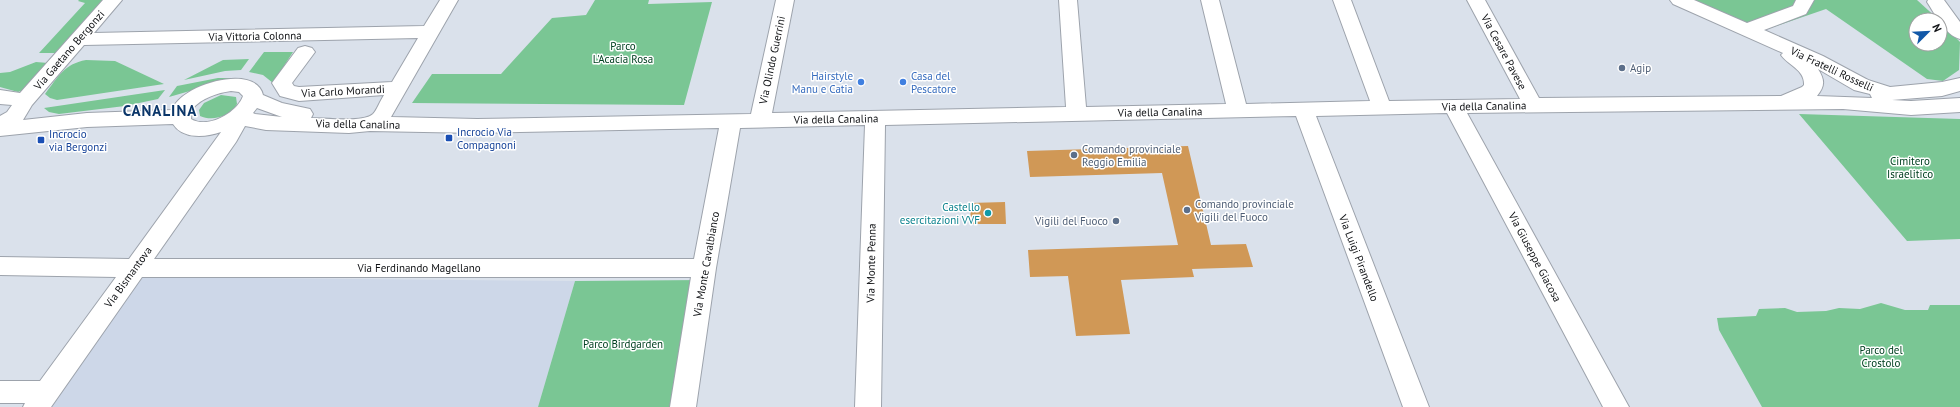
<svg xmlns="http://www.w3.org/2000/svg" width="1960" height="407" font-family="'PT Sans',sans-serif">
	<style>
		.built { fill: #cdd7e8 }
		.green { fill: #7ac694 }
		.building { fill: #d09856 }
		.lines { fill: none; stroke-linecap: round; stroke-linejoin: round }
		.minor-casing { stroke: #9da3ac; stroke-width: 2 }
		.minor { fill: #fff; fill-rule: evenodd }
		.service-dot { fill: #5c6f8a; stroke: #fff; stroke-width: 1.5 }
		.shop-dot { fill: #3f7fe0; stroke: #fff; stroke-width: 1.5 }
		.transit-dot { fill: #1a4fb4; stroke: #fff; stroke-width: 1.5 }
		.culture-dot { fill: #0f9aa8; stroke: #fff; stroke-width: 1.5 }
		.labels { text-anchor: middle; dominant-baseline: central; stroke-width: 3; stroke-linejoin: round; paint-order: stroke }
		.street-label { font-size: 11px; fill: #101215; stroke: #fff }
		.park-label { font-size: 11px; fill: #004020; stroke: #fff }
		.service-label { font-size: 11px; fill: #4e5e75; stroke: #fff; text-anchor: start }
		.shop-label { font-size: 11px; fill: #366cbe; stroke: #fff; text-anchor: end }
		.transit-label { font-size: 11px; fill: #164399; stroke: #fff; text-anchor: start }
		.culture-label { font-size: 11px; fill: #0d838f; stroke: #fff; text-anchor: end }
		.district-label { font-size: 15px; font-weight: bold; letter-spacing: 1px; fill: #0b3669; stroke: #fff }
	</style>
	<rect width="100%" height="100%" fill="#dae1eb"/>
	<path class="built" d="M 141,277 L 575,281 L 538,407 L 49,407 Z"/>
	<path class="green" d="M 79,0 L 106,0 L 58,53 L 39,53 L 85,3 L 78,1 Z
		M 595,0 L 649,0 L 648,4 L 712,2 L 684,105 L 412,103 L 432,74 L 501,74 L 552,18 L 586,15 Z
		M 1691,0 L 1917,0 L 1939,20 L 1916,20 L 1916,44 L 1940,44 L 1940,21 L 1960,42 L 1959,70 L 1943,81 L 1927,79 L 1826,9 L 1759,32 Z
		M 264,52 L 293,52 L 273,83 L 263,75 L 249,72 Z
		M 249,59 L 241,70 L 225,71 L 184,80 L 223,60 Z
		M 86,60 L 115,61 L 164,84 L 57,100 L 50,98 L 45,94 C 58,77 64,64 86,60 Z
		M 36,62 L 48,63 L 23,90 L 18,92 L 0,87 L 0,73 L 10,72 Z
		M 218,78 L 235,78 L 169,97 L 177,86 Z
		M 165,90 L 158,99 L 125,106 L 59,114 L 49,112 L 44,108 Z
		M 221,95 L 236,97 L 237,104 C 230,116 213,122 200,116 L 199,110 L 204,103 Z
		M 1799,114 L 1960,119 L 1960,239 L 1907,241 Z
		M 703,280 L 683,407 L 538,407 L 575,281 Z
		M 1881,303 L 1905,310 L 1928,310 L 1930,305 L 1960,305 L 1960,407 L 1762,407 L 1719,330 L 1717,318 L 1756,316 L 1759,309 L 1785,308 L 1797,312 L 1826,311 L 1839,308 L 1860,309 Z"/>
	<path class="building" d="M 1188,146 L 1211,245 L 1246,244 L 1253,267 L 1192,269 L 1194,277 L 1121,280 L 1130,334 L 1076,336 L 1068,276 L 1030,277 L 1028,250 L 1178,245 L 1162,173 L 1030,177 L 1027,151 Z
		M 1005,202 L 1006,224 L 971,224 L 970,203 Z"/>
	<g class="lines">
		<defs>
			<path id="minor" d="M 103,0 L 122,0 L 94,33 L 424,26 L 440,0 L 458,0 L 391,117 L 477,119 L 751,114 L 776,0 L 794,0 L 772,113 L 1066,107 L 1059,0 L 1077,0 L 1086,107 L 1226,104 L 1201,0 L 1219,0 L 1246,104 L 1370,101 L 1333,0 L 1351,0 L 1389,101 L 1520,99 L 1467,0 L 1485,0 L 1539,98 L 1781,96 L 1802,87 L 1804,85 C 1805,70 1789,66 1781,55 L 1783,53 L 1673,4 L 1670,0 L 1694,0 L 1747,23 L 1793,6 L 1796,0 L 1814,0 L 1806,14 L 1764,30 L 1823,56 L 1868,80 L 1890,87 L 1942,82 L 1960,78 L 1960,91 L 1942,96 L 1892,100 L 1911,101 L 1960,98 L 1960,112 L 1911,115 L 1843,109 L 1467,113 L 1629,407 L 1603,407 L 1447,113 L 1316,116 L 1429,407 L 1403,407 L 1296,116 L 885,125 L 881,407 L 855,407 L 865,125 L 740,128 L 716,268 L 696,407 L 670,407 L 691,277 L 142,277 L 51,407 L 23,407 L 25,403 L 0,403 L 0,381 L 40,381 L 116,277 L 0,275 L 0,257 L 129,259 L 221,132 C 207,137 183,140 173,124 L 87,127 L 0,136 L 0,116 L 7,112 L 12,105 L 0,104 L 0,90 L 20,93 ZM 418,38 L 392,82 L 299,87 L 294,86 L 292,83 L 315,52 L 312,48 L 305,46 L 298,48 L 272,83 L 280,96 L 299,101 L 384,95 C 380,101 377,110 373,114 C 363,123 324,118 311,118 L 313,114 L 310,109 L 282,103 L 263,95 C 256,63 181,84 172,110 L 87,113 L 23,120 L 32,105 L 84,45 ZM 1818,69 L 1854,90 L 1870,94 L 1872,98 L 1817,96 C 1825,86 1825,80 1818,69 ZM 231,91 L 239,92 L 243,96 C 237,113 208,129 191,119 L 192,109 C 202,98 217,93 231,91 ZM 257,108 L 282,117 L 255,114 L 253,113 ZM 245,126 L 266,130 L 349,133 L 370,131 L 477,133 L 719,128 L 694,259 L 154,259 L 236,142 Z
				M 1928,0 L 1944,0 L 1960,22 L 1960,39 C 1945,35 1935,14 1927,2 Z"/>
		</defs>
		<use href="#minor" class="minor-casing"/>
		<use href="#minor" class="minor"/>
	</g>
	<g class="service-dot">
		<circle cx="1622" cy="68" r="4"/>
		<circle cx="1074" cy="155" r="4"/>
		<circle cx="1187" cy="210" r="4"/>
		<circle cx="1116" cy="221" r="4"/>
	</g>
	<g class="shop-dot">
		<circle cx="861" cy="82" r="4"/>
		<circle cx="903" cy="82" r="4"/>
	</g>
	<g class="transit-dot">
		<rect x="445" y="134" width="8" height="8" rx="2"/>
		<rect x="37" y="136" width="8" height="8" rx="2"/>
	</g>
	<circle class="culture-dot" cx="988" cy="213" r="4"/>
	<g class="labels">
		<g class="street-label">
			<text transform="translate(255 36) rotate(-1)">Via Vittoria Colonna</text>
			<text transform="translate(69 50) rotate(-49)">Via Gaetano Bergonzi</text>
			<text transform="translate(1504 52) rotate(62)">Via Cesare Pavese</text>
			<text transform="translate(772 60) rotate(-78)">Via Olindo Guerrini</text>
			<text transform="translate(1832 69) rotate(25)">Via Fratelli Rosselli</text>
			<text transform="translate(343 91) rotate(-3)">Via Carlo Morandi</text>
			<text transform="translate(1484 106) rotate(-1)">Via della Canalina</text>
			<text transform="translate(1160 112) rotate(-1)">Via della Canalina</text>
			<text transform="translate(836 119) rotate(-1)">Via della Canalina</text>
			<text transform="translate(358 124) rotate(1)">Via della Canalina</text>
			<text transform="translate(1535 257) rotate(62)">Via Giuseppe Giacosa</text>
			<text transform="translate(1359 258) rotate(69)">Via Luigi Pirandello</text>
			<text transform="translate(871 263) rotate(-89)">Via Monte Penna</text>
			<text transform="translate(706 264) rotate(-80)">Via Monte Cavalbianco</text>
			<text x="419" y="268">Via Ferdinando Magellano</text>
			<text transform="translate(128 277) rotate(-54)">Via Bismantova</text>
		</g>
		<g class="park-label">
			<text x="623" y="46">Parco<tspan x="623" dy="13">L'Acacia Rosa</tspan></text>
			<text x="1910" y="161">Cimitero<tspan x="1910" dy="13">Israelitico</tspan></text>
			<text x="623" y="344">Parco Birdgarden</text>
			<text x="1881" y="350">Parco del<tspan x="1881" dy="13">Crostolo</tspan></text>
		</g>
		<g class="service-label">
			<text x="1630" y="68">Agip</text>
			<text x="1082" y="149">Comando provinciale<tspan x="1082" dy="13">Reggio Emilia</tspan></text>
			<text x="1195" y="204">Comando provinciale<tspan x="1195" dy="13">Vigili del Fuoco</tspan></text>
			<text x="1108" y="221" text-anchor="end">Vigili del Fuoco</text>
		</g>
		<g class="shop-label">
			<text x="853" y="76">Hairstyle<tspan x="853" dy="13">Manu e Catia</tspan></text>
			<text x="911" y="76" text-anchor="start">Casa del<tspan x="911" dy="13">Pescatore</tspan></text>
		</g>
		<g class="transit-label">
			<text x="457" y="132">Incrocio Via<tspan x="457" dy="13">Compagnoni</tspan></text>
			<text x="49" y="134">Incrocio<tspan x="49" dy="13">via Bergonzi</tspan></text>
		</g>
		<g class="culture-label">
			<text x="980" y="207">Castello<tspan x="980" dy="13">esercitazioni VVF</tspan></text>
		</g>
		<g class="district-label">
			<text x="160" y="110">CANALINA</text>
		</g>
	</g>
	<g transform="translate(1928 32) rotate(66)"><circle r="19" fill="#ffffff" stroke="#9fa0a1"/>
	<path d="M0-3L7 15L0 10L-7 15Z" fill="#1258a8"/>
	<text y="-6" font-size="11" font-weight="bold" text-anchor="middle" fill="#101215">N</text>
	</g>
</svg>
